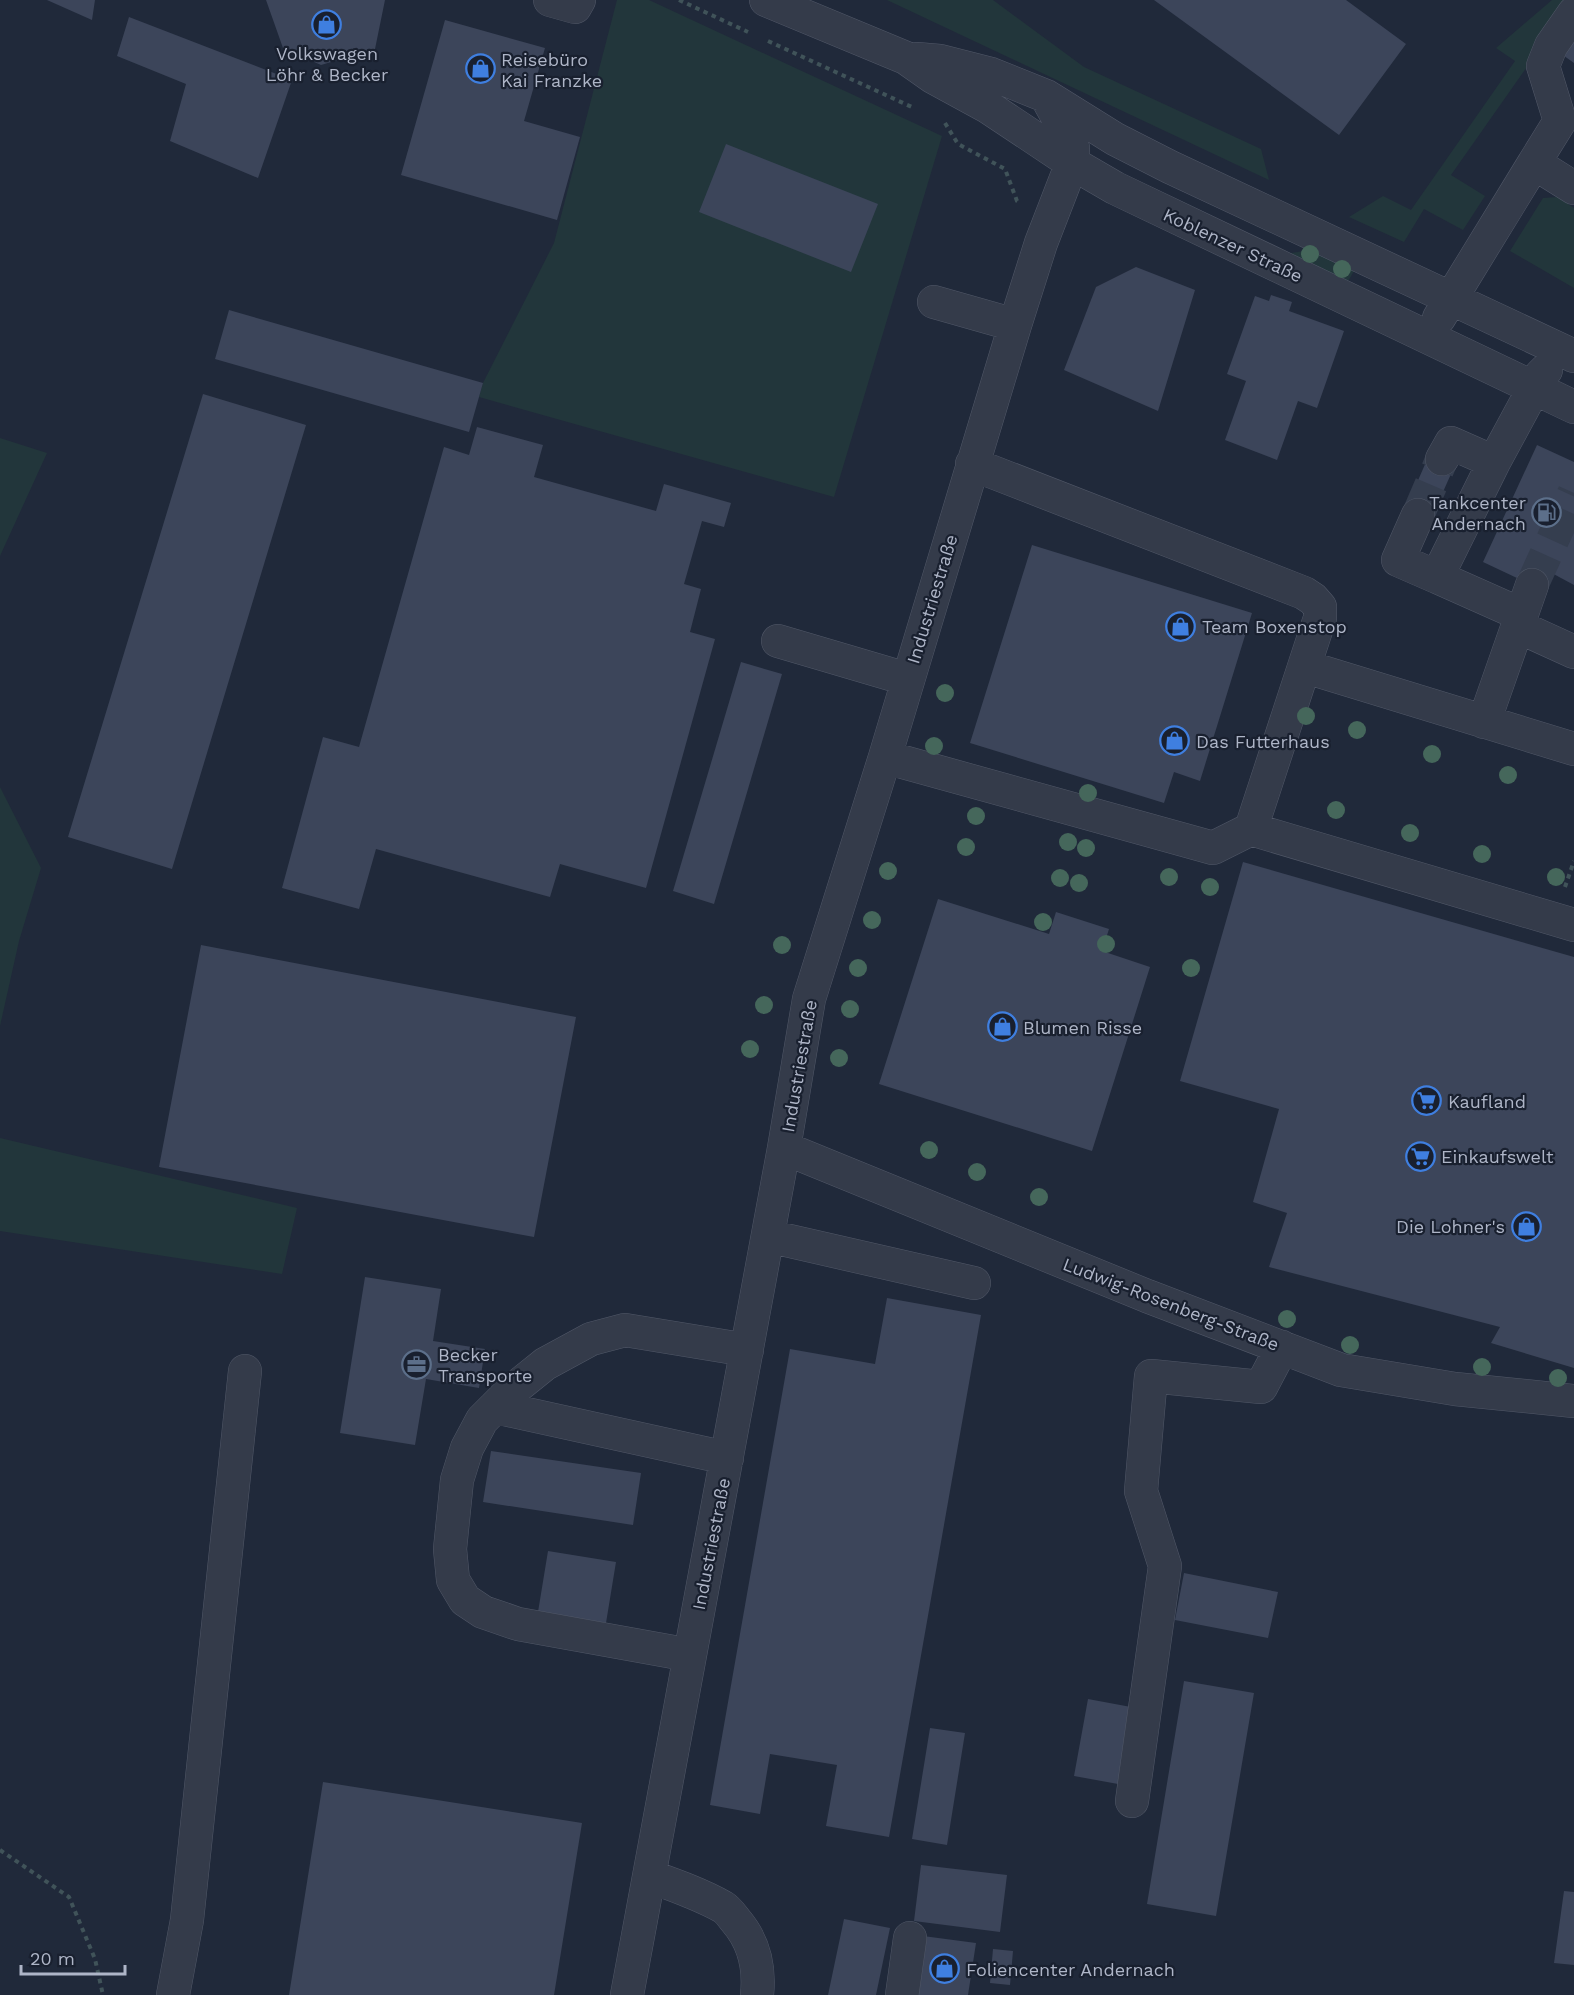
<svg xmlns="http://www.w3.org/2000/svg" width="1574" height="1995" font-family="'Work Sans',sans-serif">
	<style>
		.green { fill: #22363b }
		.building { fill: #3c455a }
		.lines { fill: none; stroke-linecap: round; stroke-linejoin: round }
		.minor-tunnel { stroke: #353e4f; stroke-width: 33; stroke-dasharray: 33 16; stroke-linecap: butt }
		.minor-casing { stroke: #515868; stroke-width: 34 }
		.path { stroke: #405359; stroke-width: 4; stroke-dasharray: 4.5 4.5; stroke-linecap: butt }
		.minor { stroke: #343b4a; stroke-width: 33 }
		.tree { fill: #45675b }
		.labels { text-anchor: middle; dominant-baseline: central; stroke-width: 4.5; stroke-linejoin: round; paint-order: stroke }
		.poi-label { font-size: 18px; fill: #aeb5c7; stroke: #19202f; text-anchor: start }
		.street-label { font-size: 18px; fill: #aeb5c7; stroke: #19202f }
	</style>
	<rect width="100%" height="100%" fill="#20293a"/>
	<path class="green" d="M 617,0 L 649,0 L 942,136 L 834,497 L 479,397 L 483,383 L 554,243 Z
		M 887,0 L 993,0 L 1084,67 L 1261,149 L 1269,180 Z
		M 1552,0 L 1574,0 L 1451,175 L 1485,196 L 1463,230 L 1424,209 L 1404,242 L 1349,217 L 1383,196 L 1411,210 L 1515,61 L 1496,48 Z
		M 1558,197 L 1574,208 L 1574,288 L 1510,251 L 1543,198 Z
		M 1310,250 L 1354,271 L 1347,283 L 1285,254 Z
		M 0,438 L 47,453 L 0,556 Z
		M 0,787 L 41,868 L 19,941 L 0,1026 Z
		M 0,1138 L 297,1208 L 282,1274 L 0,1231 Z"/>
	<path class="building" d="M 47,0 L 95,0 L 92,20 Z
		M 266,0 L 385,0 L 375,49 L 321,65 L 283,48 Z
		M 1154,0 L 1346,0 L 1406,44 L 1339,135 Z
		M 129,17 L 292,80 L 258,178 L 170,141 L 186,84 L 117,56 Z
		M 445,20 L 545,48 L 524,121 L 580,137 L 557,220 L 401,175 Z
		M 1574,32 L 1574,63 L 1560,53 Z
		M 726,144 L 878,204 L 851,272 L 699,212 Z
		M 1136,267 L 1195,290 L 1158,411 L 1064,370 L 1096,287 Z
		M 1271,295 L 1292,302 L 1289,311 L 1344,331 L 1317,408 L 1298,401 L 1277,460 L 1225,440 L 1246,381 L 1227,374 L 1255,296 L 1269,301 Z
		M 229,310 L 483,383 L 469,432 L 215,359 Z
		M 203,394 L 306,425 L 172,869 L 68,837 Z
		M 477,427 L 543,445 L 534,477 L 656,511 L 664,484 L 731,503 L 724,527 L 702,521 L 684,584 L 701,589 L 690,632 L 715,639 L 646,888 L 560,864 L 550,897 L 376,849 L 359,909 L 282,888 L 323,737 L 359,747 L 444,447 L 469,455 Z
		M 1537,445 L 1574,462 L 1574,516 L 1572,521 L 1574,522 L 1574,585 L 1548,571 L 1540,589 L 1483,562 Z
		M 1430,453 L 1455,465 L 1430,521 L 1405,510 Z
		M 1032,545 L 1252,613 L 1200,781 L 1174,772 L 1164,803 L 970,743 Z
		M 741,662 L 782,674 L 714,904 L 673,891 Z
		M 1243,862 L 1574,957 L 1574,1368 L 1491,1343 L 1500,1327 L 1269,1267 L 1287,1213 L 1253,1202 L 1279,1109 L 1180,1081 Z
		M 938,899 L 1049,934 L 1056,912 L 1109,929 L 1102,951 L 1150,967 L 1092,1151 L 879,1084 Z
		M 201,945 L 576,1017 L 534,1237 L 159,1167 Z
		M 365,1277 L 441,1289 L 433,1341 L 485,1349 L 479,1388 L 426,1379 L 415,1445 L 340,1433 Z
		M 887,1298 L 981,1315 L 889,1837 L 826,1826 L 837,1765 L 770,1754 L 760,1814 L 710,1805 L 790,1349 L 875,1364 Z
		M 491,1451 L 641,1473 L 633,1525 L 483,1502 Z
		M 548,1551 L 616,1562 L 606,1623 L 538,1612 Z
		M 1184,1573 L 1278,1592 L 1268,1638 L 1175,1620 Z
		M 1184,1681 L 1254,1693 L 1216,1916 L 1147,1904 Z
		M 1088,1699 L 1131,1707 L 1118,1784 L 1074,1776 Z
		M 930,1728 L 965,1733 L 947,1845 L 912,1839 Z
		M 323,1782 L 582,1823 L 554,1995 L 289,1995 Z
		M 921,1865 L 1007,1875 L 1000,1932 L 914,1921 Z
		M 1564,1891 L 1574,1892 L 1574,1965 L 1554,1963 Z
		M 844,1919 L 890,1928 L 876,1995 L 828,1995 Z
		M 923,1936 L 976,1943 L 968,1995 L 914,1995 Z
		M 993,1949 L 1013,1951 L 1010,1985 L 990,1983 Z"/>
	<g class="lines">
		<path class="minor-tunnel" d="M 1418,515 L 1442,459
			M 1532,585 L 1574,493"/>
		<defs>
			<path id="minor" d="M 550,0 L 575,7 L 579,0
				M 766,0 L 906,58 L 933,77 L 988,107 L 1072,163 L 1115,188 L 1574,407
				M 917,59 L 940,61 L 991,74 L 1046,96 L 1115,139 L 1170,167 L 1574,356
				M 1534,163 L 1560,121 L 1543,66 L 1551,46 L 1574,13
				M 934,302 L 1015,325
				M 1439,318 L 1534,163 L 1574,188
				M 1442,459 L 1451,443 L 1494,462
				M 972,464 L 1304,593 L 1313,599 L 1320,607 L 1320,618 L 1251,829
				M 1418,515 L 1398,560 L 1437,577
				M 1520,614 L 1437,577 L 1494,462 L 1541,375 L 1546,370
				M 1517,626 L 1574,652
				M 778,641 L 907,679
				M 1306,667 L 1574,749
				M 1484,722 L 1532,585
				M 885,757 L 1213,848 L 1251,829 L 1574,925
				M 784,1148 L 1147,1296 L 1341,1370 L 1455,1389 L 1574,1401
				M 768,1236 L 974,1283
				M 495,1407 L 727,1458
				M 690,1655 L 518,1624 L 483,1612 L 465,1600 L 453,1580 L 450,1549 L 457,1480 L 467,1448 L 482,1420 L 509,1393 L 545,1364 L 591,1339 L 625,1330 L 747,1350
				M 1132,1801 L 1165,1566 L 1141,1491 L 1151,1376 L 1261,1387 L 1282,1347
				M 649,1876 C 674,1885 700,1894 723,1907 C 728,1910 732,1916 736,1921 C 754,1942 760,1967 757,1995
				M 173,1995 L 187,1920 L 245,1371
				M 627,1995 L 784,1148 L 809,999 L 885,757 L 1015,325 L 1041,243 L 1072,163 L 1073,148 L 1068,136 L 1046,96
				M 902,1995 L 910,1938"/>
		</defs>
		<use href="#minor" class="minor-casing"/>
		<path class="path" d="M 679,0 L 748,32
			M 768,41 L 914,108
			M 945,123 L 958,144 L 1005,169 L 1017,201 L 1020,203
			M 1565,887 L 1574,861
			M 0,1850 L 69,1897 L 95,1959 L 103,1995"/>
		<use href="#minor" class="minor"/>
	</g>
	<g class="tree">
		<circle cx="1310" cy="254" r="9"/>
		<circle cx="1342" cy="269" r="9"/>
		<circle cx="945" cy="693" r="9"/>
		<circle cx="1306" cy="716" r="9"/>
		<circle cx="1357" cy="730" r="9"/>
		<circle cx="934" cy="746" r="9"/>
		<circle cx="1432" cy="754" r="9"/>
		<circle cx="1508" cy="775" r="9"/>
		<circle cx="1088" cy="793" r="9"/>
		<circle cx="1336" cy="810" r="9"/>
		<circle cx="976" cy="816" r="9"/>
		<circle cx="1410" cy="833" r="9"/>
		<circle cx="1068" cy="842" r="9"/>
		<circle cx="966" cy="847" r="9"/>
		<circle cx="1086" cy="848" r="9"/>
		<circle cx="1482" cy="854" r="9"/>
		<circle cx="888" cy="871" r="9"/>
		<circle cx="1169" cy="877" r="9"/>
		<circle cx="1556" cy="877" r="9"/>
		<circle cx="1060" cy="878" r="9"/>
		<circle cx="1079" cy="883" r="9"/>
		<circle cx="1210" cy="887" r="9"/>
		<circle cx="872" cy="920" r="9"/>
		<circle cx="1043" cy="922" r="9"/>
		<circle cx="1106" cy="944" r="9"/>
		<circle cx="782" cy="945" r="9"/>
		<circle cx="858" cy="968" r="9"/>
		<circle cx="1191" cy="968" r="9"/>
		<circle cx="764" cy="1005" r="9"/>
		<circle cx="850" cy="1009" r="9"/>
		<circle cx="750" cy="1049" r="9"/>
		<circle cx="839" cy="1058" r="9"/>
		<circle cx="929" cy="1150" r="9"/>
		<circle cx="977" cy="1172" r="9"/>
		<circle cx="1039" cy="1197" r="9"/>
		<circle cx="1287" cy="1319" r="9"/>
		<circle cx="1350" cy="1345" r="9"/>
		<circle cx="1482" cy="1367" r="9"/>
		<circle cx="1558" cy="1378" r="9"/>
	</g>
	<defs>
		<symbol id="shop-ring" viewBox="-11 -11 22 22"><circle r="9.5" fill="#19202f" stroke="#3f7fe0" stroke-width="1.5"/><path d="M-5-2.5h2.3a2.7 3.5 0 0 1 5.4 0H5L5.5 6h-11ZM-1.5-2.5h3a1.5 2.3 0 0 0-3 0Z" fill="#3f7fe0"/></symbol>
		<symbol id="fuel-ring" viewBox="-11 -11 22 22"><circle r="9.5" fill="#19202f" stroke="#5c6f8a" stroke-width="1.5"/><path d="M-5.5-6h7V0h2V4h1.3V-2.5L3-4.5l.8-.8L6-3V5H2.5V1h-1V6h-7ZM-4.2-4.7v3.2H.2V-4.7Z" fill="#5c6f8a"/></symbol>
		<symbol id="supermarket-ring" viewBox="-11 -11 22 22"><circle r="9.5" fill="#19202f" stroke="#3f7fe0" stroke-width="1.5"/><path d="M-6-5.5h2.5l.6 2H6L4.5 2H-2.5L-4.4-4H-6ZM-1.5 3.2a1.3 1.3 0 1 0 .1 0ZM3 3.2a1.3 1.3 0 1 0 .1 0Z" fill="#3f7fe0"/></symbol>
		<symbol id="office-ring" viewBox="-11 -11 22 22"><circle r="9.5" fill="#19202f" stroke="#5c6f8a" stroke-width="1.5"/><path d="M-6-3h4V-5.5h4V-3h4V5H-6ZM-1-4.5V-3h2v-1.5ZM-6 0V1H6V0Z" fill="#5c6f8a"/></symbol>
	</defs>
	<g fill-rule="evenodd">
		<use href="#shop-ring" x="310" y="8" width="33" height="33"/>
		<use href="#shop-ring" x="464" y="52" width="33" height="33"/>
		<use href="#fuel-ring" x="1530" y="496" width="33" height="33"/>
		<use href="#shop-ring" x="1164" y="610" width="33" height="33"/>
		<use href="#shop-ring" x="1158" y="724" width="33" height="33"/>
		<use href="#shop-ring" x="986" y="1010" width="33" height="33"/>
		<use href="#supermarket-ring" x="1410" y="1084" width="33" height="33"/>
		<use href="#supermarket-ring" x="1404" y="1140" width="33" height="33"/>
		<use href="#shop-ring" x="1510" y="1210" width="33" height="33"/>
		<use href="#office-ring" x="400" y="1348" width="33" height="33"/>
		<use href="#shop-ring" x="928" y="1952" width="33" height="33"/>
	</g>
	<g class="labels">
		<g class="poi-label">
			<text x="327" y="53" text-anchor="middle">Volkswagen<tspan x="327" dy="21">Löhr &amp; Becker</tspan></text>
			<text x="501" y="59">Reisebüro<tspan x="501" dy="21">Kai Franzke</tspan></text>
			<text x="1526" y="502" text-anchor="end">Tankcenter<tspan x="1526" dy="21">Andernach</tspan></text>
			<text x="1202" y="626">Team Boxenstop</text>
			<text x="1196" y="741">Das Futterhaus</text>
			<text x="1023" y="1027">Blumen Risse</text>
			<text x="1448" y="1101">Kaufland</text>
			<text x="1441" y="1156">Einkaufswelt</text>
			<text x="1505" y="1226" text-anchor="end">Die Lohner's</text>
			<text x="438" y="1354">Becker<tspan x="438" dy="21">Transporte</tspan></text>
			<text x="966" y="1969">Foliencenter Andernach</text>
		</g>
		<g class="street-label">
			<text transform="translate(1233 245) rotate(25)">Koblenzer Straße</text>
			<text transform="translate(932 599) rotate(-73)">Industriestraße</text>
			<text transform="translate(799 1066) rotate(-80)">Industriestraße</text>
			<text transform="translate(1171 1304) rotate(21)">Ludwig-Rosenberg-Straße</text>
			<text transform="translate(711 1544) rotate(-79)">Industriestraße</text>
		</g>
	</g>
	<path d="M21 1965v9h104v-9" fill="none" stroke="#aeb5c7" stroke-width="3"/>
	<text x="30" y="1965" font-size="18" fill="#aeb5c7" stroke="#19202f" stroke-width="4.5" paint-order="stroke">20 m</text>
</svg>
